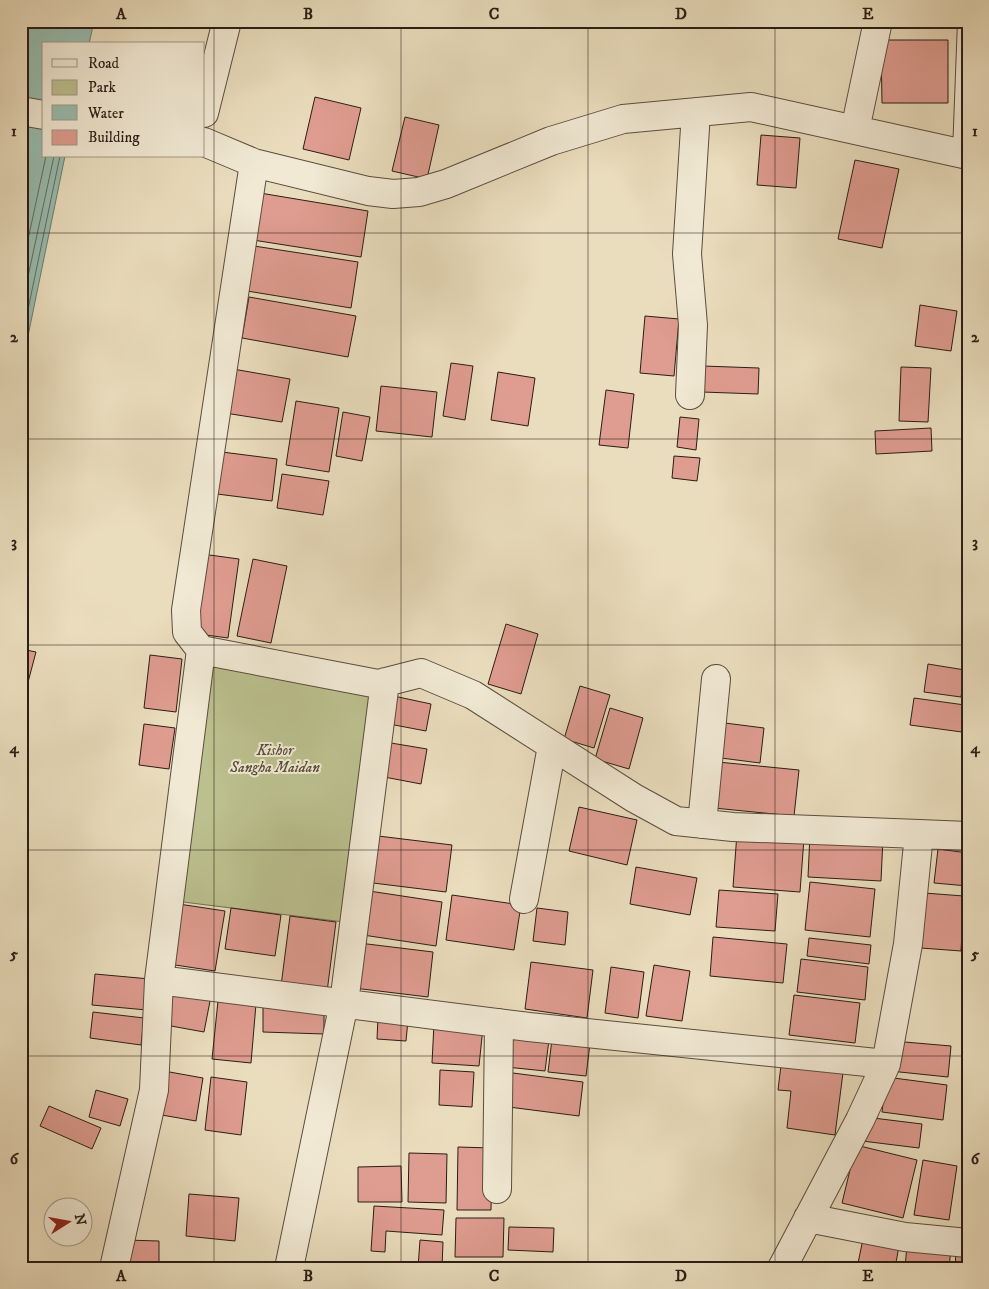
<svg xmlns="http://www.w3.org/2000/svg" width="989" height="1289" font-family="'IM FELL DW Pica',serif">
	<style>
		.green { fill: #bbc08e; stroke: #726e52 }
		.water { fill: #98bcaf; stroke: #6c7c71 }
		.lines { fill: none; stroke-linecap: round; stroke-linejoin: round }
		.shore { stroke: #616c62; stroke-width: 1 }
		.building { fill: #df9c90; stroke: #2a1d15 }
		.service-casing { stroke: #5a4d3f; stroke-width: 16 }
		.minor-casing { stroke: #5a4d3f; stroke-width: 30 }
		.service { stroke: #f1e9d4; stroke-width: 14 }
		.minor { stroke: #f1e9d4; stroke-width: 28 }
		.grid { fill: none; stroke: #2a1d15; stroke-width: 1; stroke-opacity: 0.55 }
		.labels { text-anchor: middle; dominant-baseline: central; stroke-width: 4; stroke-linejoin: round; paint-order: stroke }
		.park-label { font-size: 15px; font-style: italic; fill: #564e39; stroke: #f1e9d4 }
		.neatline { fill: none; stroke: #2a1d15; stroke-width: 2 }
		.grid-label { font-size: 16px; text-anchor: middle; font-weight: bold; fill: #2a1d15 }
	</style>
	<rect width="100%" height="100%" fill="#eaddbd"/>
	<filter id="stains"><feTurbulence type="fractalNoise" baseFrequency=".004" numOctaves="4"/><feColorMatrix values="0 0 0 0 .2 0 0 0 0 .09 0 0 0 0 .02 0 0 0 .5 -.17"/></filter>
	<radialGradient id="worn" r=".72"><stop offset=".6" stop-color="#630" stop-opacity="0"/><stop offset="1" stop-color="#630" stop-opacity=".3"/></radialGradient>
	<path class="green" d="M 201,655 L 378,688 L 344,891 L 344,922 L 175,901 Z"/>
	<path class="water" d="M 21,21 L 94,21 L 89,44 L 44,44 L 44,156 L 65,156 L 21,370 Z"/>
	<g class="lines">
		<path class="shore" d="M 21,272 L 46,156
			M 21,309 L 54,156
			M 21,343 L 60,156"/>
	</g>
	<path class="building" d="M 881,40 L 948,40 L 948,103 L 882,103 Z
		M 315,97 L 361,108 L 349,160 L 303,149 Z
		M 405,117 L 439,125 L 427,179 L 392,171 Z
		M 761,135 L 800,138 L 796,188 L 757,185 Z
		M 855,160 L 899,169 L 882,248 L 838,239 Z
		M 260,193 L 368,211 L 361,257 L 253,240 Z
		M 254,246 L 358,262 L 351,308 L 247,291 Z
		M 249,297 L 356,316 L 348,357 L 242,338 Z
		M 920,305 L 957,311 L 951,351 L 915,346 Z
		M 645,316 L 679,319 L 674,376 L 640,373 Z
		M 451,363 L 473,366 L 465,420 L 443,416 Z
		M 703,366 L 759,368 L 758,394 L 702,392 Z
		M 901,367 L 931,368 L 928,422 L 899,421 Z
		M 233,369 L 290,379 L 282,422 L 225,413 Z
		M 498,372 L 535,378 L 528,426 L 491,420 Z
		M 381,386 L 437,392 L 432,437 L 376,431 Z
		M 606,390 L 634,394 L 628,448 L 599,445 Z
		M 296,401 L 339,408 L 329,472 L 286,465 Z
		M 343,412 L 370,417 L 362,461 L 336,456 Z
		M 680,417 L 699,419 L 696,450 L 677,447 Z
		M 931,428 L 932,451 L 876,454 L 875,431 Z
		M 222,452 L 277,459 L 272,501 L 217,494 Z
		M 674,456 L 700,458 L 697,481 L 672,478 Z
		M 282,474 L 329,481 L 323,515 L 277,508 Z
		M 202,554 L 239,559 L 228,638 L 191,633 Z
		M 253,559 L 287,566 L 271,643 L 237,636 Z
		M 506,624 L 538,634 L 521,694 L 488,684 Z
		M 21,649 L 36,652 L 23,701 L 21,701 Z
		M 150,655 L 182,659 L 176,712 L 144,708 Z
		M 928,664 L 965,670 L 961,697 L 924,692 Z
		M 580,686 L 610,695 L 594,748 L 564,739 Z
		M 389,695 L 431,704 L 426,731 L 384,723 Z
		M 914,698 L 965,705 L 962,732 L 910,725 Z
		M 610,708 L 643,718 L 629,769 L 595,759 Z
		M 725,723 L 764,728 L 760,763 L 721,758 Z
		M 144,724 L 175,728 L 169,769 L 139,765 Z
		M 385,742 L 427,749 L 421,784 L 379,776 Z
		M 718,762 L 799,770 L 794,816 L 714,808 Z
		M 579,807 L 637,820 L 627,865 L 569,851 Z
		M 737,833 L 804,838 L 800,892 L 733,887 Z
		M 810,834 L 883,838 L 881,881 L 808,877 Z
		M 370,835 L 452,845 L 446,892 L 365,882 Z
		M 938,849 L 968,853 L 968,886 L 934,883 Z
		M 636,867 L 697,878 L 690,915 L 630,904 Z
		M 810,882 L 875,889 L 870,937 L 805,930 Z
		M 719,890 L 778,894 L 775,931 L 716,927 Z
		M 369,891 L 442,902 L 436,946 L 363,935 Z
		M 924,893 L 964,896 L 961,951 L 921,948 Z
		M 452,895 L 521,905 L 514,950 L 446,940 Z
		M 172,903 L 225,911 L 215,971 L 162,963 Z
		M 231,908 L 281,915 L 275,956 L 225,949 Z
		M 537,908 L 568,912 L 565,945 L 533,941 Z
		M 290,916 L 336,922 L 327,992 L 281,986 Z
		M 713,937 L 787,944 L 783,983 L 710,976 Z
		M 809,938 L 871,945 L 869,964 L 807,956 Z
		M 359,943 L 433,952 L 428,997 L 354,988 Z
		M 801,959 L 868,967 L 865,1000 L 797,992 Z
		M 531,962 L 593,970 L 587,1018 L 525,1009 Z
		M 654,965 L 690,971 L 682,1021 L 646,1016 Z
		M 611,967 L 644,972 L 638,1018 L 605,1013 Z
		M 95,974 L 150,979 L 147,1010 L 92,1005 Z
		M 166,988 L 211,996 L 204,1032 L 160,1024 Z
		M 794,995 L 860,1003 L 855,1043 L 789,1035 Z
		M 218,1001 L 256,1004 L 251,1063 L 212,1059 Z
		M 263,1005 L 324,1007 L 324,1034 L 263,1032 Z
		M 93,1012 L 144,1018 L 141,1045 L 90,1038 Z
		M 378,1017 L 408,1020 L 406,1041 L 377,1039 Z
		M 434,1024 L 483,1027 L 479,1066 L 432,1063 Z
		M 511,1027 L 550,1032 L 545,1071 L 506,1067 Z
		M 553,1031 L 591,1036 L 586,1076 L 548,1072 Z
		M 893,1041 L 951,1046 L 948,1077 L 890,1071 Z
		M 782,1057 L 844,1065 L 835,1135 L 787,1128 L 791,1091 L 778,1090 Z
		M 440,1070 L 474,1072 L 472,1107 L 439,1105 Z
		M 164,1071 L 203,1078 L 196,1121 L 156,1114 Z
		M 505,1072 L 583,1082 L 579,1116 L 501,1106 Z
		M 211,1077 L 247,1082 L 241,1135 L 205,1130 Z
		M 886,1077 L 947,1085 L 943,1120 L 882,1112 Z
		M 96,1090 L 128,1099 L 120,1126 L 89,1117 Z
		M 49,1106 L 101,1128 L 92,1149 L 40,1126 Z
		M 865,1117 L 922,1124 L 919,1148 L 862,1141 Z
		M 856,1145 L 917,1160 L 903,1218 L 842,1203 Z
		M 458,1147 L 492,1148 L 491,1210 L 457,1210 Z
		M 409,1153 L 447,1154 L 446,1203 L 408,1202 Z
		M 923,1160 L 957,1166 L 949,1220 L 914,1215 Z
		M 401,1166 L 402,1202 L 358,1202 L 358,1167 Z
		M 189,1194 L 239,1198 L 235,1241 L 186,1236 Z
		M 374,1206 L 444,1210 L 442,1235 L 386,1231 L 385,1252 L 371,1251 Z
		M 456,1218 L 504,1218 L 503,1257 L 455,1257 Z
		M 509,1227 L 554,1228 L 553,1252 L 508,1250 Z
		M 863,1239 L 899,1246 L 895,1268 L 857,1268 Z
		M 125,1240 L 159,1241 L 159,1264 L 124,1262 Z
		M 420,1240 L 443,1242 L 442,1268 L 418,1268 Z
		M 907,1245 L 951,1248 L 949,1268 L 905,1268 Z
		M 956,1251 L 968,1251 L 968,1268 L 955,1268 Z"/>
	<g class="lines">
		<defs>
			<path id="service" d="M 960,153 L 965,21"/>
			<path id="minor" d="M 21,111 L 44,115
				M 204,113 L 227,21
				M 855,130 L 878,21
				M 204,142 L 254,163 L 368,191 L 393,194 L 419,192 L 446,184 L 551,141 L 623,119 L 751,107 L 968,155
				M 254,163 L 186,610 L 187,632 L 201,650 L 378,684 L 421,673 L 473,695 L 634,798 L 676,821 L 733,827 L 919,834
				M 690,395 L 693,325 L 687,254 L 696,112
				M 702,824 L 716,679
				M 524,899 L 552,746
				M 159,980 L 529,1027 L 886,1064
				M 497,1189 L 499,1023
				M 808,1218 L 905,1237 L 968,1243
				M 114,1268 L 154,1090 L 159,980 L 201,650
				M 289,1268 L 344,1003 L 385,682
				M 782,1268 L 860,1120 L 886,1064 L 908,944 L 919,834 L 968,836"/>
		</defs>
		<use href="#service" class="service-casing"/>
		<use href="#minor" class="minor-casing"/>
		<use href="#service" class="service"/>
		<use href="#minor" class="minor"/>
	</g>
	<path class="grid" d="M 214,21 L 214,1268M 401,21 L 401,1268M 588,21 L 588,1268M 775,21 L 775,1268M 21,233 L 968,233M 21,439 L 968,439M 21,645 L 968,645M 21,850 L 968,850M 21,1056 L 968,1056"/>
	<g class="labels">
		<g class="park-label">
			<text x="275" y="750">Kishor<tspan x="275" dy="17">Sangha Maidan</tspan></text>
		</g>
	</g>
	<rect width="989" height="1289" fill="none" stroke="#eaddbd" stroke-width="55"/>
	<rect x="42" y="42" width="162" height="115" fill="#f1e9d4" stroke="#a19788"/>
	<rect x="52" y="59" width="25" height="8" fill="#f1e9d4" stroke="#a19788"/>
	<text x="88" y="68" font-size="15" fill="#2a1d15">Road</text>
	<rect x="52" y="80" width="25" height="15" fill="#bbc08e" stroke="#a19788"/>
	<text x="88" y="92" font-size="15" fill="#2a1d15">Park</text>
	<rect x="52" y="105" width="25" height="15" fill="#98bcaf" stroke="#a19788"/>
	<text x="88" y="118" font-size="15" fill="#2a1d15">Water</text>
	<rect x="52" y="130" width="25" height="15" fill="#df9c90" stroke="#a19788"/>
	<text x="88" y="142" font-size="15" fill="#2a1d15">Building</text>
	<g transform="translate(68 1222) rotate(79)"><circle r="24" fill="#f1e9d4" stroke="#a19788"/>
	<path d="M0-4L9 19L0 12L-9 19Z" fill="#8f2418"/>
	<text y="-8" font-size="14" font-weight="bold" text-anchor="middle" fill="#2a1d15">N</text>
	</g>
	<rect x="28" y="28" width="934" height="1234" class="neatline"/>
	<g class="grid-label">
		<text x="121" y="19">A</text>
		<text x="308" y="19">B</text>
		<text x="494" y="19">C</text>
		<text x="681" y="19">D</text>
		<text x="868" y="19">E</text>
		<text x="14" y="136">1</text>
		<text x="975" y="136">1</text>
		<text x="14" y="342">2</text>
		<text x="975" y="342">2</text>
		<text x="14" y="547">3</text>
		<text x="975" y="547">3</text>
		<text x="14" y="753">4</text>
		<text x="975" y="753">4</text>
		<text x="14" y="959">5</text>
		<text x="975" y="959">5</text>
		<text x="14" y="1164">6</text>
		<text x="975" y="1164">6</text>
		<text x="121" y="1281">A</text>
		<text x="308" y="1281">B</text>
		<text x="494" y="1281">C</text>
		<text x="681" y="1281">D</text>
		<text x="868" y="1281">E</text>
	</g>
	<rect width="100%" height="100%" filter="url(#stains)"/>
	<rect width="100%" height="100%" fill="url(#worn)"/>
</svg>
